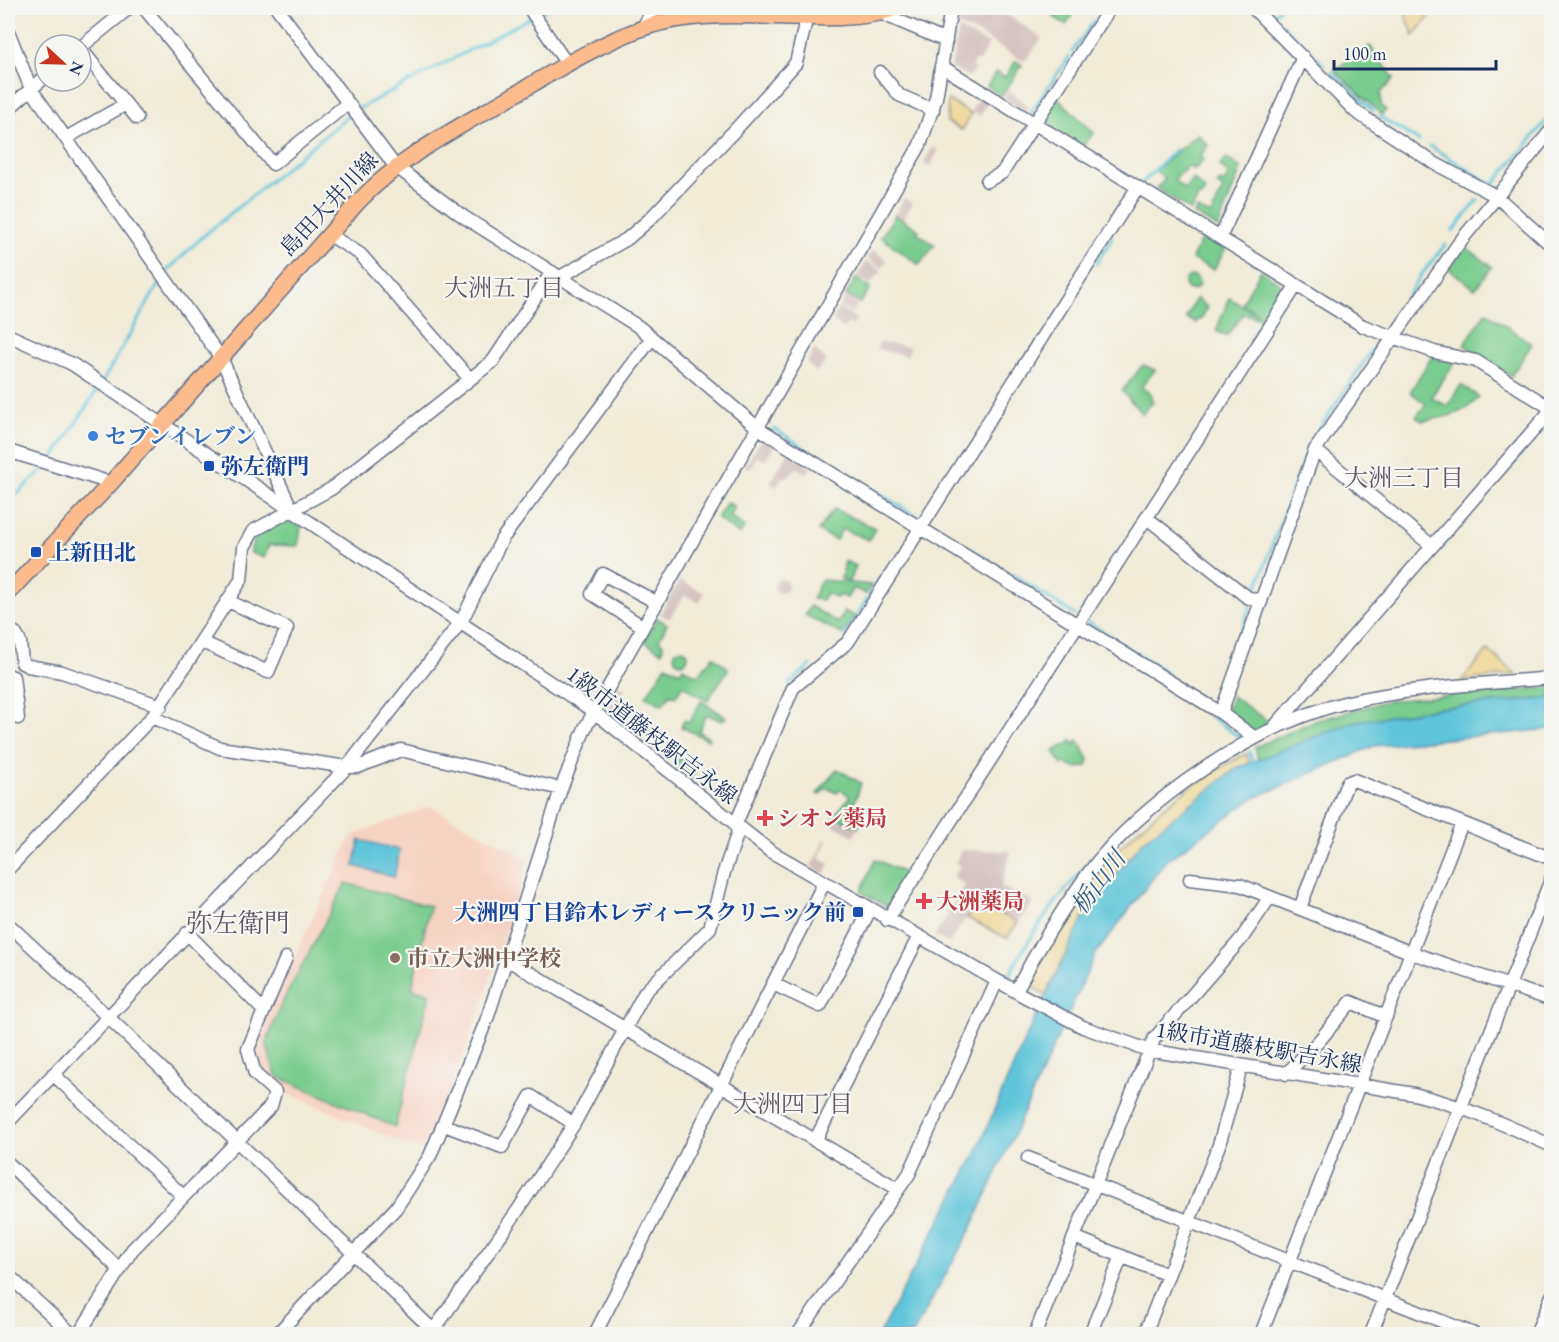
<svg xmlns="http://www.w3.org/2000/svg" width="1559" height="1342" font-family="'EB Garamond','Noto Serif JP',serif">
	<style>
		.built { fill: #f6d2c3 }
		.industrial { fill: #d1bfbd }
		.green { fill: #79cc8e; stroke: #4a7e76; stroke-width: 1.5 }
		.sand { fill: #eeda9e; stroke: #84847e; stroke-width: 1.5 }
		.water { fill: #5dc4da; stroke: #3c7a9c; stroke-width: 1.5 }
		.lines { fill: none; stroke-linecap: round; stroke-linejoin: round }
		.stream { stroke: #5dc4da; stroke-width: 3 }
		.minor-casing { stroke: #667189; stroke-width: 15 }
		.major-casing { stroke: #667189; stroke-width: 18 }
		.minor { stroke: #fff; stroke-width: 12 }
		.major { stroke: #fbbb8d; stroke-width: 15 }
		.shop-dot { fill: #3f7fe0; stroke: #f6f6f2; stroke-width: 2 }
		.transit-dot { fill: #1a4fb4; stroke: #f6f6f2; stroke-width: 2 }
		.health-dot { fill: #e0444e; stroke: #f6f6f2; stroke-width: 2 }
		.education-dot { fill: #8d6e63; stroke: #f6f6f2; stroke-width: 2 }
		.labels { text-anchor: middle; dominant-baseline: central; stroke-width: 4.5; stroke-linejoin: round; paint-order: stroke }
		.street-label { font-size: 22px; fill: #1b2f5e; stroke: #f6f6f2 }
		.shop-label { font-size: 22px; font-weight: bold; fill: #366cbe; stroke: #f6f6f2; text-anchor: start }
		.transit-label { font-size: 22px; font-weight: bold; fill: #164399; stroke: #f6f6f2; text-anchor: start }
		.health-label { font-size: 22px; font-weight: bold; fill: #be3a42; stroke: #f6f6f2; text-anchor: start }
		.education-label { font-size: 22px; font-weight: bold; fill: #785e54; stroke: #f6f6f2; text-anchor: start }
		.neighbourhood-label { font-size: 24px; fill: #625666; stroke: #f6f6f2 }
		.water-label { font-size: 24px; font-style: italic; fill: #2f5c83; stroke: #f6f6f2 }
		.quarter-label { font-size: 26px; fill: #625666; stroke: #f6f6f2 }
	</style>
	<rect width="100%" height="100%" fill="#f6f6f2"/>
	<filter id="ink" filterUnits="userSpaceOnUse"><feTurbulence type="fractalNoise" baseFrequency=".0167" numOctaves="2"/><feDisplacementMap in="SourceGraphic" scale="12" xChannelSelector="R" yChannelSelector="G"/><feConvolveMatrix kernelMatrix="1 2 1 2 8 2 1 2 1" color-interpolation-filters="sRGB"/></filter>
	<filter id="wash" filterUnits="userSpaceOnUse"><feTurbulence type="fractalNoise" baseFrequency=".008" numOctaves="4" result="noise"/><feDisplacementMap in="SourceGraphic" scale="24" xChannelSelector="R" yChannelSelector="G"/><feGaussianBlur stdDeviation="1.35" result="paint"/><feColorMatrix in="noise" values="0 0 0 0 0 0 0 0 0 0 0 0 0 0 0 0 0 1.4 0 .05"/><feComposite in="paint" operator="in"/></filter>
	<g filter="url(#wash)">
		<rect width="100%" height="100%" fill="#f1ebd8"/>
		<path class="built" d="M 430,806 L 528,859 L 487,990 L 450,1090 L 422,1151 L 284,1092 L 262,1070 L 254,1043 L 351,836 Z"/>
		<path class="industrial" d="M 963,8 L 997,8 L 1042,38 L 1027,59 L 1023,61 L 979,34 L 957,25 Z
			M 959,29 L 989,44 L 979,62 L 976,60 L 972,66 L 975,69 L 969,77 L 951,68 Z
			M 1009,90 L 1029,106 L 1025,112 L 1004,98 Z
			M 979,96 L 988,101 L 980,116 L 971,112 Z
			M 933,147 L 938,151 L 930,168 L 923,163 Z
			M 904,198 L 913,203 L 903,219 L 895,214 Z
			M 873,250 L 887,260 L 882,268 L 867,258 Z
			M 867,261 L 882,271 L 869,285 L 857,276 Z
			M 846,296 L 858,304 L 852,313 L 840,306 Z
			M 839,308 L 857,319 L 852,326 L 848,323 L 843,329 L 832,320 Z
			M 879,342 L 910,347 L 907,356 L 877,349 Z
			M 815,349 L 827,361 L 816,372 L 807,363 Z
			M 762,439 L 774,446 L 765,461 L 757,456 L 749,469 L 745,466 Z
			M 788,453 L 811,467 L 807,474 L 797,468 L 786,478 L 783,476 L 776,487 L 770,483 Z
			M774 586a7 7 0 1 1 14 0a7 7 0 1 1-14 0Z
			M 680,580 L 704,593 L 699,603 L 685,595 L 669,619 L 660,614 Z
			M 618,686 L 625,689 L 614,712 L 609,709 L 608,705 Z
			M 834,818 L 857,829 L 854,836 L 829,823 Z
			M 825,839 L 827,840 L 819,858 L 830,864 L 825,874 L 811,867 Z
			M 961,850 L 1011,851 L 1001,887 L 1034,902 L 1018,922 L 976,903 L 949,943 L 935,936 L 965,885 L 953,877 L 960,866 L 955,863 Z"/>
		<path class="green" d="M 1060,8 L 1077,8 L 1066,25 L 1054,17 Z
			M 1370,46 L 1394,78 L 1381,93 L 1381,105 L 1386,110 L 1382,115 L 1334,70 Z
			M 1016,61 L 1022,65 L 1002,96 L 987,86 L 996,72 L 1005,77 Z
			M 1057,97 L 1094,133 L 1082,147 L 1039,121 Z
			M 1197,134 L 1208,145 L 1200,157 L 1203,160 L 1194,170 L 1188,166 L 1174,180 L 1184,189 L 1193,179 L 1205,190 L 1202,196 L 1199,195 L 1191,211 L 1157,188 L 1165,179 L 1155,171 Z
			M 1226,158 L 1241,168 L 1218,228 L 1194,214 L 1197,209 L 1211,215 L 1223,189 L 1217,185 L 1220,181 L 1223,184 L 1229,175 L 1220,166 Z
			M 895,215 L 919,230 L 917,233 L 935,245 L 919,265 L 881,237 Z
			M 1203,236 L 1226,248 L 1214,270 L 1192,259 Z
			M 1465,246 L 1492,267 L 1475,289 L 1448,268 Z
			M 1261,270 L 1285,287 L 1252,344 L 1249,342 L 1261,320 L 1244,313 L 1227,336 L 1216,331 L 1229,298 L 1265,319 L 1242,303 Z
			M1185 283a7 7 0 1 1 14 0a7 7 0 1 1-14 0Z
			M 856,278 L 870,289 L 860,303 L 846,295 Z
			M 1196,298 L 1207,307 L 1201,320 L 1198,319 L 1196,323 L 1186,318 Z
			M 1486,312 L 1532,344 L 1511,376 L 1464,345 Z
			M 1432,356 L 1456,361 L 1431,397 L 1447,406 L 1461,385 L 1479,397 C 1464,415 1444,418 1422,421 L 1416,417 L 1426,404 L 1410,392 Z
			M 1143,365 L 1155,370 L 1141,387 L 1151,394 L 1151,399 L 1153,401 L 1142,414 L 1122,391 Z
			M 727,502 L 735,507 L 730,516 L 744,527 L 740,535 L 717,518 Z
			M 834,509 L 875,528 L 869,540 L 842,529 L 836,540 L 818,531 Z
			M 289,519 L 301,527 L 298,546 L 269,545 L 264,558 L 251,553 C 249,535 275,527 289,519 Z
			M 845,561 L 856,566 L 849,581 L 841,579 Z
			M 821,580 L 871,585 L 866,594 L 853,588 L 847,598 L 839,595 L 837,598 L 826,593 L 822,600 L 812,599 Z
			M 810,606 L 838,623 L 845,611 L 854,616 L 842,634 L 805,615 Z
			M 657,618 L 667,624 L 659,640 L 663,644 L 662,652 L 644,641 Z
			M674 656a7 7 0 1 1 14 0a7 7 0 1 1-14 0Z
			M 713,656 L 729,669 L 707,701 L 683,685 L 675,697 L 670,694 L 662,705 L 646,696 L 666,665 L 680,672 L 683,667 L 698,676 Z
			M 1551,687 L 1551,698 L 1440,708 L 1353,722 L 1258,760 L 1255,747 L 1314,721 L 1387,701 Z
			M 1232,696 L 1269,722 L 1260,730 L 1253,731 L 1227,710 Z
			M 701,701 L 726,717 L 722,721 L 708,715 L 704,719 L 699,732 L 709,738 L 708,740 L 681,727 L 684,720 L 689,722 Z
			M 1078,740 L 1089,759 L 1087,766 L 1075,768 L 1065,763 L 1062,765 L 1054,751 L 1072,741 L 1075,745 Z
			M 679,757 L 698,766 L 691,779 L 676,766 Z
			M 837,769 L 861,783 L 851,813 L 862,820 L 858,828 L 834,816 L 850,797 L 841,789 L 837,793 L 827,788 L 819,795 L 817,794 Z
			M 875,859 L 909,875 L 888,907 L 861,892 Z
			M 346,883 L 430,906 L 412,988 L 430,994 L 395,1127 L 276,1076 L 266,1043 L 281,1005 Z"/>
		<path class="sand" d="M 1403,8 L 1436,8 L 1414,36 Z
			M 948,100 L 971,114 L 962,130 L 947,122 Z
			M 1488,650 L 1516,674 L 1461,681 Z
			M 1246,754 L 1250,763 L 1237,768 L 1143,841 L 1087,910 L 1046,994 L 1028,986 C 1069,888 1150,802 1246,754 Z
			M 976,903 L 1018,922 L 1007,938 L 967,918 Z"/>
		<path class="water" d="M 1551,698 L 1551,729 L 1374,746 L 1252,799 L 1165,862 L 1095,955 L 973,1225 L 913,1334 L 879,1334 L 975,1155 L 1025,1039 L 1087,910 L 1143,841 L 1237,768 L 1353,722 L 1440,708 Z
			M 360,840 L 400,850 L 394,877 L 354,866 Z"/>
		<g class="lines">
			<path class="stream" d="M 1266,8 L 1273,15 L 1280,8
				M 538,14 L 550,8
				M 1282,24 L 1324,65
				M 1072,52 L 1094,21
				M 1331,72 L 1373,111
				M 358,109 L 532,17
				M 1030,114 L 1069,57
				M 1380,117 L 1419,141
				M 1430,146 L 1493,185 L 1552,114
				M 1143,182 L 1176,149
				M 1453,231 L 1478,200
				M 1096,264 L 1112,238
				M 166,272 L 201,238 L 352,113
				M 1386,330 L 1421,275 L 1445,245
				M 103,381 L 161,280
				M 773,428 L 836,468
				M 1540,433 L 1552,420
				M 51,462 L 99,387
				M 842,471 L 918,517
				M 1489,490 L 1534,440
				M 8,503 L 46,466
				M 929,523 L 1001,568
				M 1441,546 L 1486,496
				M 1012,574 L 1075,615
				M 1254,596 L 1309,444 L 1380,338
				M 1088,622 L 1166,672
				M 845,635 L 887,567
				M 789,684 L 811,665
				M 1213,702 L 1215,703 L 1252,602
				M 1211,713 L 1210,716 L 1241,738
				M 1249,752 L 1254,764
				M 1008,978 C 1030,933 1064,889 1098,853"/>
		</g>
	</g>
	<g filter="url(#ink)">
		<g class="lines">
			<defs>
				<path id="minor" d="M 144,8 L 273,164 L 348,103
					M 277,8 L 395,166 L 464,217 L 639,327 L 758,428 L 1221,713 L 1255,738
					M 529,8 L 567,64
					M 1253,8 L 1356,112 L 1434,163 L 1496,196 L 1552,246
					M 878,12 L 946,41
					M 642,29 L 654,8
					M 8,31 L 31,89 L 221,358 L 292,510
					M 81,47 L 129,8
					M 81,49 L 137,118
					M 941,66 L 1363,326 L 1434,352 L 1476,361 L 1552,409
					M 880,72 L 899,95 L 933,110
					M 8,109 L 45,77
					M 66,138 L 126,104
					M 987,181 L 1002,173 L 1110,8
					M 328,234 L 360,254 L 470,379
					M 1220,238 L 1303,57
					M 560,277 L 627,239 L 649,220 L 736,129 L 796,63 L 807,16
					M 8,335 L 72,364 L 593,711 L 770,851 L 1022,995 L 1083,1027 L 1148,1050 L 1414,1094 C 1463,1106 1506,1125 1552,1146
					M 1315,450 L 1432,546
					M 8,451 L 111,483
					M 1147,518 L 1247,597 L 1261,602
					M 642,626 L 592,594 L 603,574 L 656,602
					M 8,630 L 15,633 L 20,642 L 22,663 L 28,666 L 62,672 L 161,706
					M 202,642 L 268,672 L 287,628 L 228,601
					M 8,675 L 13,677 L 18,718
					M 1221,713 L 1315,450 L 1459,243 L 1552,129
					M 152,717 L 241,580 L 244,547 L 253,531 L 331,489 L 493,361 L 552,272
					M 1276,725 L 1552,409
					M 735,826 L 793,688 L 848,642 L 1137,188
					M 8,869 L 152,717 L 220,748 L 347,767 L 358,767 L 401,750 L 561,789
					M 1190,879 L 1240,885 L 1270,897
					M 1300,908 L 1347,783 L 1354,780 L 1552,859
					M 887,920 L 1296,286
					M 8,924 L 108,1017 L 437,1334
					M 187,933 L 263,1010
					M 508,960 L 898,1189
					M 773,984 L 820,1006 L 870,910
					M 1016,991 C 1037,950 1060,912 1087,875 C 1142,801 1255,725 1344,703 C 1411,687 1483,684 1552,678
					M 53,1074 L 183,1196
					M 1286,1074 L 1319,1041 L 1351,1002 L 1386,1017
					M 8,1122 L 347,767 L 461,622 L 502,539 L 652,338
					M 444,1125 L 502,1147 L 531,1096 L 574,1124
					M 815,1141 L 919,936
					M 1028,1158 L 1474,1334
					M 8,1163 L 120,1270
					M 1074,1237 L 1168,1275
					M 8,1275 L 72,1334
					M 79,1334 L 132,1250 L 271,1106 L 275,1092 L 255,1074 L 248,1049 L 286,958
					M 277,1334 L 396,1208 L 430,1156 L 487,1019 L 561,789 L 585,728 L 920,145 L 936,98 L 951,8
					M 431,1334 L 518,1210 L 574,1124 L 645,992 L 710,928 L 724,872 L 739,829
					M 595,1334 L 824,883
					M 798,1334 L 909,1174 L 997,981
					M 1035,1334 L 1154,1039 L 1242,938 L 1270,897 L 1412,953 L 1552,1000
					M 1090,1334 L 1122,1256
					M 1145,1334 L 1219,1145 L 1241,1067
					M 1261,1334 L 1462,823
					M 1371,1334 L 1552,877
					M 1536,1334 L 1552,1296"/>
				<path id="major" d="M 8,593 L 111,483 L 357,203 C 404,154 456,129 514,95 C 555,71 598,44 643,28 C 666,20 690,17 714,16 C 764,13 852,26 895,8"/>
			</defs>
			<use href="#minor" class="minor-casing"/>
			<use href="#major" class="major-casing"/>
			<use href="#minor" class="minor"/>
			<use href="#major" class="major"/>
		</g>
	</g>
	<circle class="shop-dot" cx="93" cy="436" r="6"/>
	<g class="transit-dot">
		<rect x="203" y="460" width="12" height="12" rx="3"/>
		<rect x="30" y="546" width="12" height="12" rx="3"/>
		<rect x="852" y="906" width="12" height="12" rx="3"/>
	</g>
	<g class="health-dot">
		<path d="M762 809h6v6h6v6h-6v6h-6v-6h-6v-6h6z"/>
		<path d="M921 892h6v6h6v6h-6v6h-6v-6h-6v-6h6z"/>
	</g>
	<circle class="education-dot" cx="395" cy="958" r="6"/>
	<g class="labels">
		<g class="street-label">
			<text transform="translate(329 204) rotate(-47)">島田大井川線</text>
			<text transform="translate(652 735) rotate(38)">1級市道藤枝駅吉永線</text>
			<text transform="translate(1259 1047) rotate(10)">1級市道藤枝駅吉永線</text>
		</g>
		<g class="shop-label">
			<text x="105" y="436">セブンイレブン</text>
		</g>
		<g class="transit-label">
			<text x="221" y="466">弥左衛門</text>
			<text x="48" y="552">上新田北</text>
			<text x="846" y="912" text-anchor="end">大洲四丁目鈴木レディースクリニック前</text>
		</g>
		<g class="health-label">
			<text x="777" y="818">シオン薬局</text>
			<text x="936" y="901">大洲薬局</text>
		</g>
		<g class="education-label">
			<text x="407" y="958">市立大洲中学校</text>
		</g>
		<g class="neighbourhood-label">
			<text x="504" y="287">大洲五丁目</text>
			<text x="1404" y="477">大洲三丁目</text>
			<text x="793" y="1103">大洲四丁目</text>
		</g>
		<g class="water-label">
			<text transform="translate(1098 882) rotate(-53)">栃山川</text>
		</g>
		<g class="quarter-label">
			<text x="238" y="923">弥左衛門</text>
		</g>
	</g>
	<rect width="1559" height="1342" fill="none" stroke="#f6f6f2" stroke-width="30"/>
	<g transform="translate(63 63) rotate(112)"><circle r="28" fill="#f6f6f2" stroke="#9ea6b7" stroke-width="1.5"/>
	<path d="M0-4.5L10 22L0 15L-10 22Z" fill="#c8321e"/>
	<text y="-9" font-size="16" font-weight="bold" text-anchor="middle" fill="#1b2f5e">N</text>
	</g>
	<path d="M1334 60v9h162v-9" fill="none" stroke="#1b2f5e" stroke-width="3"/>
	<text x="1343" y="60" font-size="18" fill="#1b2f5e" stroke="#f6f6f2" stroke-width="4.5" paint-order="stroke">100 m</text>
</svg>
